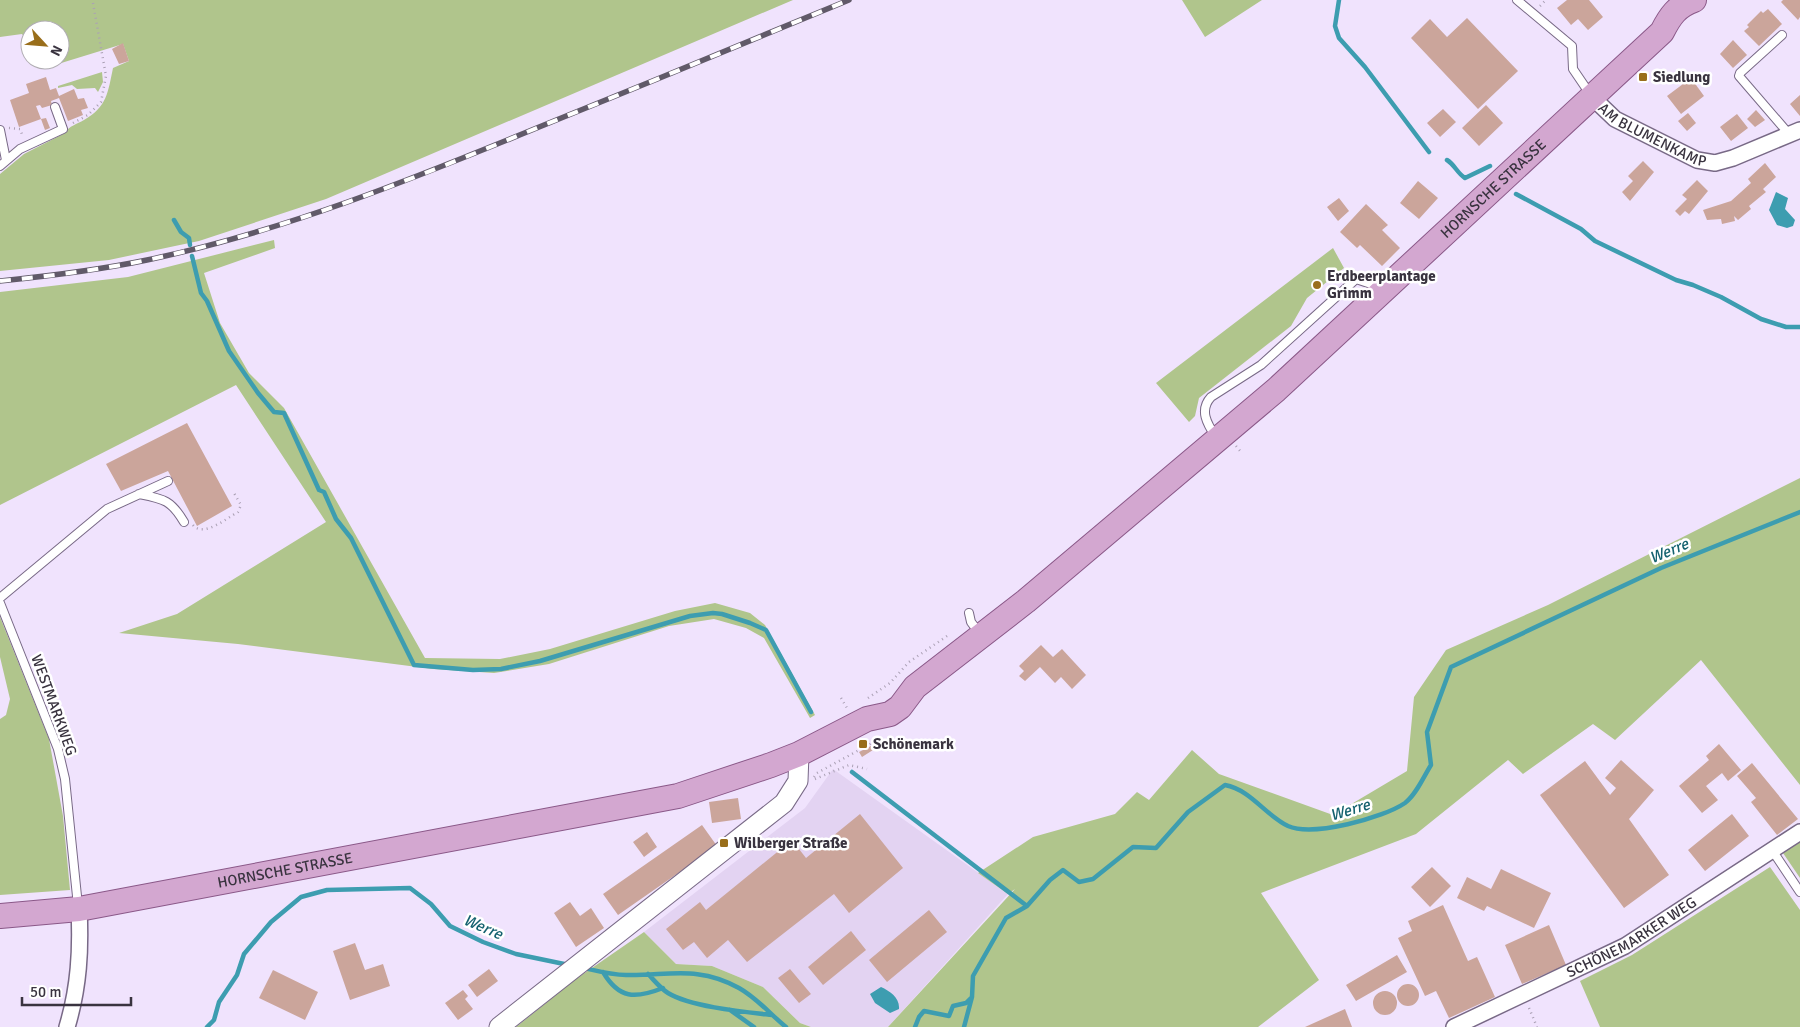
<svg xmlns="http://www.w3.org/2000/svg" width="1800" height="1027" font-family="Signika,sans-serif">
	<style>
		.built { fill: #e3d3f2 }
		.green { fill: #b0c58c }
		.water { fill: #3d9db0 }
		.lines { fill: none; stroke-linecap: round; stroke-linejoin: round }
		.stream { stroke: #3d9db0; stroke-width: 4.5 }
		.building { fill: #cba59b }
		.service-casing { stroke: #786986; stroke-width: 10 }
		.minor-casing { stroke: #786986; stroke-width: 18 }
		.tertiary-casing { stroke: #786986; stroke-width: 21 }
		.primary-casing { stroke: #8a5888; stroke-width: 26 }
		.path { stroke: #aba1b5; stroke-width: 2.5; stroke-dasharray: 1 4; stroke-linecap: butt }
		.service { stroke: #fff; stroke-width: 8 }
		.minor { stroke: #fff; stroke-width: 15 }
		.tertiary { stroke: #fff; stroke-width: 19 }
		.primary { stroke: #d3a7d0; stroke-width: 24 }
		.rail-casing { stroke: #615a69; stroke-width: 5.5 }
		.rail { stroke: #fff; stroke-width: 4; stroke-dasharray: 11; stroke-linecap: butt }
		.poi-dot { fill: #996e1b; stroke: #fff; stroke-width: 2 }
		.labels { text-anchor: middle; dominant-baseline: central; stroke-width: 5; stroke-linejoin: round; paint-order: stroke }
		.poi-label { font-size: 15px; font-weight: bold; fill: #39333f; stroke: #fff; text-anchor: start }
		.street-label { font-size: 15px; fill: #39333f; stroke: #fff }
		.water-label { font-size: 16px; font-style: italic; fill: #14626f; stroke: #fff }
	</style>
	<rect width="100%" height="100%" fill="#f0e3fd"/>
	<path class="built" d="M 833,769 L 1008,894 L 888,1027 L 811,1027 L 800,1023 L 763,987 L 712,966 L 676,964 L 644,932 L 805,808 Z"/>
	<path class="green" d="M 0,0 L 793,0 L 326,199 L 199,241 L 175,246 L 109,260 L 0,271 L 0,174 L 24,154 L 65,133 C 69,126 77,124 84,120 C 107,107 108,92 113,68 L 129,61 L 123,44 L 45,68 L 40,60 L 60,60 L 60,30 L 30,30 L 30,45 L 22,34 L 0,37 Z
		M 1182,0 L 1262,0 L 1205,37 Z
		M 102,72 L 103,82 L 98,92 L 95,88 L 77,89 L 72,85 L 58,88 L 58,86 Z
		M 274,240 L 275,248 L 204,273 L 220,323 L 249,373 L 284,408 L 425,658 L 500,659 L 550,649 L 675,611 L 715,603 L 750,613 L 765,625 L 815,715 L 810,718 L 764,638 L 746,628 L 714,619 L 669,626 L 549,664 L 494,673 L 433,669 L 238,644 L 119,633 L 177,614 L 326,522 L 236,385 L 0,505 L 0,292 L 128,277 Z
		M 1333,248 L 1344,268 L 1307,298 L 1291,326 L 1199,398 L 1195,416 L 1189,422 L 1156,383 Z
		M 1800,478 L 1800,785 L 1701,660 L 1615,740 L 1593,724 L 1523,774 L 1508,760 L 1416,834 L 1261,893 L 1319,980 L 1258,1027 L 888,1027 L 1015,889 L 1008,894 L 978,873 L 1033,837 L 1115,814 L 1137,792 L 1149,800 L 1192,750 L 1219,774 L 1333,815 L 1407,771 L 1414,697 L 1446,650 L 1548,605 Z
		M 0,617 L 49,739 L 63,816 L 70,890 L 0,895 L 0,719 L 6,715 L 10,699 L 0,657 Z
		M 1800,842 L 1800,878 L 1783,853 Z
		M 1770,867 L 1800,910 L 1800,1027 L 1600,1027 L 1580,981 L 1632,955 Z
		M 644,932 L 676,964 L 712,966 L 763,987 L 800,1023 L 811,1027 L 516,1027 L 576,979 Z"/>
	<path class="water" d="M 1776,192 L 1788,198 L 1785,209 L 1795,220 L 1793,226 L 1787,228 L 1777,225 L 1769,210 Z
		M 881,987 C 890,991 900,998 899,1009 L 890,1013 L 875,1003 L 870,994 Z"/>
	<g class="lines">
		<path class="stream" d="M 1339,0 L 1335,26 L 1339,38 L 1365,67 L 1429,152
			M 1447,160 C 1455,165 1457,173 1465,178 L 1490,166
			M 1516,194 L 1581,229 L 1595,241 L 1676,280 L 1693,285 L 1721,297 L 1761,319 L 1786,327 L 1800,327
			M 174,220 L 181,232 L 189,238 L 190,245
			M 192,256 L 201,293 L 207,301 L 229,351 L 258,393 L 274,412 L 284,413 L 319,490 L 324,492 L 336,519 L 351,538 L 414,665 L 473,670 L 501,669 L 540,661 L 690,616 L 713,613 L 722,614 L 750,623 L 766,630 L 811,712
			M 852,772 L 1027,906
			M 584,968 C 597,971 612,975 626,975 C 668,976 698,965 739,988 C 757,998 770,1014 786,1027
			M 603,972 C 619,999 635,999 663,988
			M 648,974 C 654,980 660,988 668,993 C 691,1007 745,1012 772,1015
			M 730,1010 L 754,1027
			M 207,1027 L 214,1020 L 219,1002 L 237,975 L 244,954 L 271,922 L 301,897 L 327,890 L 410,888 L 431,904 L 450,926 L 483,942 L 516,954 L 569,965
			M 915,1027 L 919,1017 L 924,1011 L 949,1016 L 953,1006 L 966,1003 L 972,997 L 973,976 L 1006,918 L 1027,906 L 1050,880 L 1063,870 L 1079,882 L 1093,879 L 1133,847 L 1156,848 L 1188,812 L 1225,785 C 1251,790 1265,815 1288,826 C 1313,837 1383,818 1405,803 C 1416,795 1424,776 1431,765 L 1427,732 L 1451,667 L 1661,568 L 1800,512
			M 964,1027 L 972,997"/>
	</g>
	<path class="building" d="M 1567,0 L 1589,0 L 1603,17 L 1588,30 L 1578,19 L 1571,25 L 1557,8 Z
		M 1783,0 L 1800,0 L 1800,17 L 1798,20 L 1781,2 Z
		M 1768,9 L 1782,24 L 1759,46 L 1744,31 L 1749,27 L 1747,25 L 1761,11 L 1763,13 Z
		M 1467,18 L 1518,71 L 1478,109 L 1411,38 L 1430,19 L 1447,37 Z
		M 1733,40 L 1747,55 L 1733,68 L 1720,54 Z
		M 123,43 L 129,61 L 119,64 L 112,49 Z
		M 46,77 L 50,90 L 56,88 L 59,96 L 74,89 L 78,99 L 84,98 L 88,108 L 81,110 L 83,115 L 68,121 L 59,98 L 51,101 L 52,105 L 42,108 L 40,105 L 36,106 L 41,119 L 19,127 L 10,100 L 29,93 L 26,84 Z
		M 1691,78 L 1704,96 L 1681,114 L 1667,96 Z
		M 1800,95 L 1800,116 L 1790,104 Z
		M 1486,105 L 1503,123 L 1479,146 L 1462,128 Z
		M 1443,109 L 1456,122 L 1440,137 L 1427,123 Z
		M 1756,110 L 1765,120 L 1755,127 L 1747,119 Z
		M 1688,113 L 1696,123 L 1687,131 L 1678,121 Z
		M 1737,114 L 1748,128 L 1731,141 L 1720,127 Z
		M 46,118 L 50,128 L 45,130 L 41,119 Z
		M 1643,161 L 1654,172 L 1630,201 L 1622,192 L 1633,181 L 1628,176 Z
		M 1765,163 L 1776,177 L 1763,189 L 1766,192 L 1749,206 L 1751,209 L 1738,220 L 1734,216 L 1735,221 L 1722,224 L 1721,219 L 1707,220 L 1703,210 L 1731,201 L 1751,183 L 1748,179 Z
		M 1697,180 L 1708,191 L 1689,214 L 1685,211 L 1680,216 L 1675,211 L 1687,199 L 1682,195 Z
		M 1418,181 L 1438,198 L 1419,219 L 1400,203 Z
		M 1339,198 L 1349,211 L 1338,221 L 1327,207 Z
		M 1366,204 L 1388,225 L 1382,230 L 1400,248 L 1382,266 L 1360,245 L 1357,248 L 1340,232 Z
		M 187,423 L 232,506 L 197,526 L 168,471 L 121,491 L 106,464 Z
		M 1041,645 L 1053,657 L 1062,649 L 1086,675 L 1072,689 L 1061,677 L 1055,683 L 1040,667 L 1025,681 L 1019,676 L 1024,671 L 1019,666 Z
		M 1719,744 L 1741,770 L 1728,781 L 1722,773 L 1706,786 L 1718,800 L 1702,813 L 1679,786 L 1709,760 L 1706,756 Z
		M 871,746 L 873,750 L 862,757 L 859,752 Z
		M 1621,760 L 1654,790 L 1629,819 L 1669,875 L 1624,908 L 1540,795 L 1585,761 L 1610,795 L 1616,788 L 1605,778 Z
		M 1752,763 L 1798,819 L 1777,835 L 1751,802 L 1756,798 L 1737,776 Z
		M 738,798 L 741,819 L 712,823 L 709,802 Z
		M 860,814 L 903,868 L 849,913 L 834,894 L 747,962 L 728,940 L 707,958 L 694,942 L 683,950 L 666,929 L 700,902 L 706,910 L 792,840 L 806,858 Z
		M 1732,814 L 1749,836 L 1705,871 L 1688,850 Z
		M 702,825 L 717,846 L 618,915 L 603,894 Z
		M 647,832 L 657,847 L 644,857 L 633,842 Z
		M 1432,867 L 1451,886 L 1430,907 L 1411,887 Z
		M 1501,869 L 1551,893 L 1534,928 L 1487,906 L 1484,911 L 1457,898 L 1467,877 L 1491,889 Z
		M 570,902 L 580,916 L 591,908 L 604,928 L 576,947 L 554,913 Z
		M 1443,905 L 1468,961 L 1477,957 L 1495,997 L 1449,1018 L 1436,991 L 1425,996 L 1398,938 L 1412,931 L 1408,921 Z
		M 929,910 L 947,932 L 887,982 L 869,960 Z
		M 1549,925 L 1566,965 L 1522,984 L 1505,945 Z
		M 851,931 L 866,950 L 823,985 L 808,967 Z
		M 355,943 L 365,970 L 383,964 L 390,986 L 350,1000 L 333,951 Z
		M 1397,955 L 1407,972 L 1356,1001 L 1346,985 Z
		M 489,969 L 498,981 L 477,997 L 468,985 Z
		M 790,969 L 811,994 L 799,1003 L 778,978 Z
		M 273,970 L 318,992 L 305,1020 L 259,998 Z
		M1397 995a11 11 0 1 1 22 0a11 11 0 1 1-22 0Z
		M 463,990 L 468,996 L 465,999 L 473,1009 L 458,1020 L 445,1003 Z
		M1373 1003a12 12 0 1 1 24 0a12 12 0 1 1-24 0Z
		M 1345,1009 L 1352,1027 L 1305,1027 Z"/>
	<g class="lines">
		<defs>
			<path id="service" d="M 1517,0 L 1572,46 L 1573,69 L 1590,94
				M 1782,35 L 1740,73 L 1739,76 L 1789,134
				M 0,130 L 6,160
				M 0,166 L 20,149 L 63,129 L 55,107
				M 1216,437 C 1207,424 1199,410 1211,397 L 1261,365 L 1356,279 L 1374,285 L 1379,291
				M 139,494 C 164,499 171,500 184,522
				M 0,598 L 107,509 L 168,481
				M 0,603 L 58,749 L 65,779 L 78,906
				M 969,613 L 971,622 L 980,634
				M 1772,850 L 1800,892"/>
			<g id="minor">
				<path id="s1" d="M 1593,98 L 1615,119 L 1697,160 L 1715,163 L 1733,158 L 1800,130"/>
				<path d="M 67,1027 C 79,987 81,950 79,909"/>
				<path id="s2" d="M 1454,1027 L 1625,946 L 1800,832"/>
			</g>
			<path id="tertiary" d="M 499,1027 L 784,803 L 798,781 L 799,754"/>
			<g id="primary">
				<path id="s3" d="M 0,916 L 79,909 L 678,796 L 771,765 L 799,754 L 867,719 L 890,714 L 900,707 L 915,687 L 1026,601 L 1276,390 L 1662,32 C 1670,16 1677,6 1694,0"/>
			</g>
		</defs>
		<use href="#service" class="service-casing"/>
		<use href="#minor" class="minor-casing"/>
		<use href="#tertiary" class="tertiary-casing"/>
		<use href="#primary" class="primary-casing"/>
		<path class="path" d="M 1540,6 L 1546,0
			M 73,123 L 88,115 L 101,102 L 106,76 L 93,3
			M 9,128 L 20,129 L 23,137
			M 1236,446 L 1241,452
			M 193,525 C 203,538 227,518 238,512 L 241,505 L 234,493
			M 841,698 L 847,708
			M 868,698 L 890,683 L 909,662 L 950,634
			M 814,777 L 817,773 L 872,743 L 879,736
			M 815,779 L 849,765 L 867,769
			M 1529,1008 L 1537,1027"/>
		<use href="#service" class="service"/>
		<use href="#minor" class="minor"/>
		<use href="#tertiary" class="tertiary"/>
		<use href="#primary" class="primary"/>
		<defs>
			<path id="rail" d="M 0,281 C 49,276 99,270 147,260 C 285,231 415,178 544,125 C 646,84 747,42 849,0"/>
		</defs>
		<use href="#rail" class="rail-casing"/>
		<use href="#rail" class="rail"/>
	</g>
	<g class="poi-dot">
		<rect x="1638" y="72" width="10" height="10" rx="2.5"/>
		<circle cx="1317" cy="285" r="5"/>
		<rect x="858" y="739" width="10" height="10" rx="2.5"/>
		<rect x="719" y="838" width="10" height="10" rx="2.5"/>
	</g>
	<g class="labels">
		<g class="poi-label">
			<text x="1653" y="77">Siedlung</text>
			<text x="1327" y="276">Erdbeerplantage<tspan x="1327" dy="17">Grimm</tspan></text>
			<text x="873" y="744">Schönemark</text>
			<text x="734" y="843">Wilberger Straße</text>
		</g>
		<g class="street-label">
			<text stroke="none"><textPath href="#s1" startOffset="71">AM BLUMENKAMP</textPath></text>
			<text stroke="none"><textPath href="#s3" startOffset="1718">HORNSCHE STRASSE</textPath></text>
			<text transform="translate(54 705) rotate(70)">WESTMARKWEG</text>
			<text stroke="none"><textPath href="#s3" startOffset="289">HORNSCHE STRASSE</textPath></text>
			<text stroke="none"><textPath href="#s2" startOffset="199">SCHÖNEMARKER WEG</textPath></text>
		</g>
		<g class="water-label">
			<text transform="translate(1669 551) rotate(-23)">Werre</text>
			<text transform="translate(1350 810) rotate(-17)">Werre</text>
			<text transform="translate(483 927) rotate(23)">Werre</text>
		</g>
	</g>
	<g transform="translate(45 45) rotate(116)"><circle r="24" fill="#ffffff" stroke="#b0adb2"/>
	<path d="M0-4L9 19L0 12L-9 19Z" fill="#996e1b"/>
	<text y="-8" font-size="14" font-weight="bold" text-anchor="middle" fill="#39333f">N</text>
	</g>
	<path d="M22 997v8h109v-8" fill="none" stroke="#39333f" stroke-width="2.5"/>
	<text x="30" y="997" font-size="15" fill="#39333f" stroke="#ffffff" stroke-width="4" paint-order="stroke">50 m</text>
</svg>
